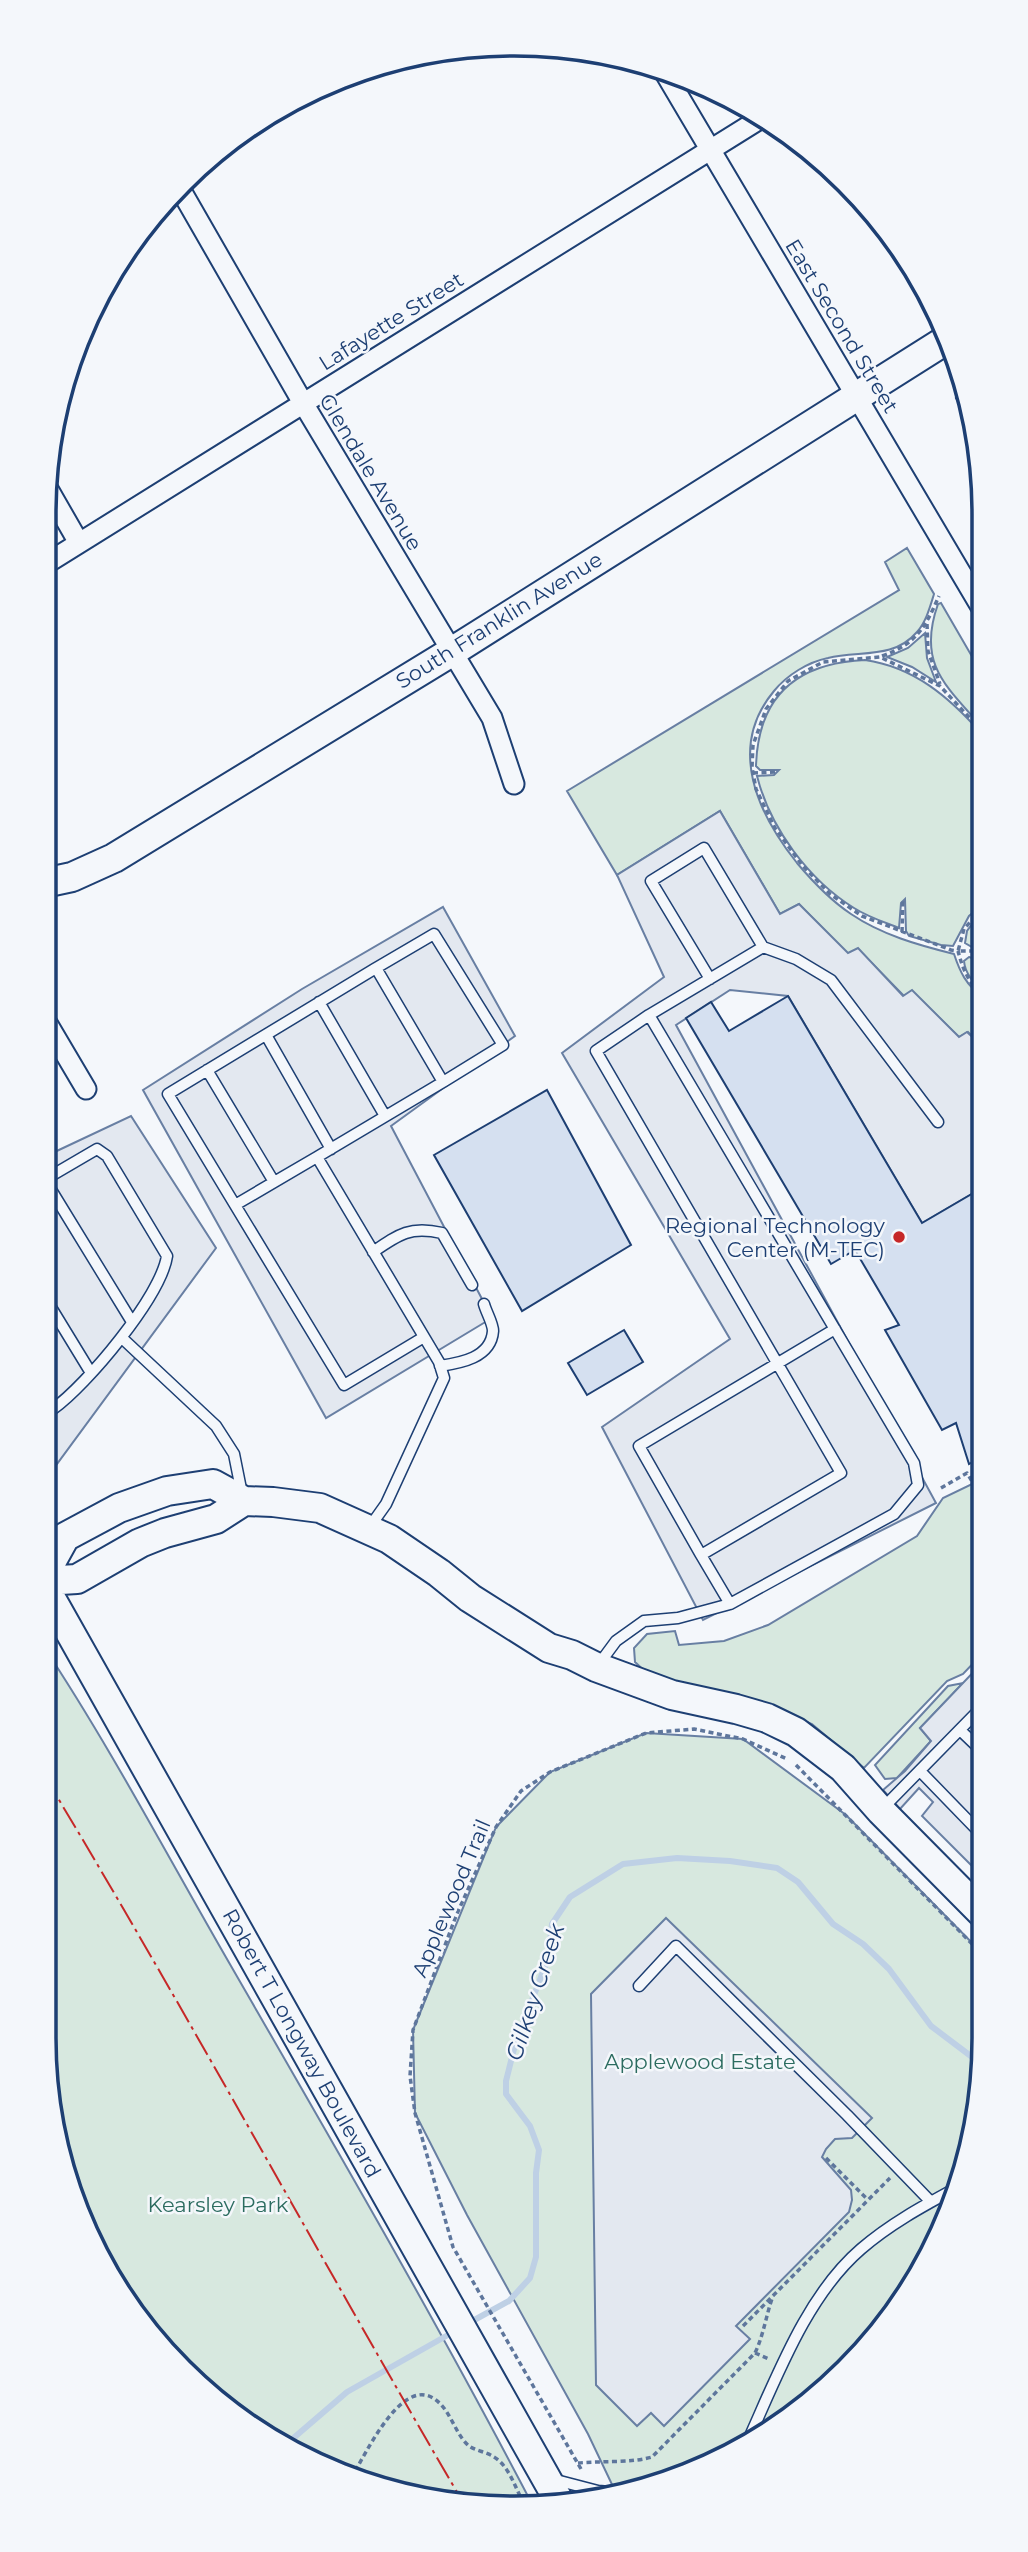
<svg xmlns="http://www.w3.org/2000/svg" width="1028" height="2552" font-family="Montserrat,sans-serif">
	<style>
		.green { fill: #d7e8df; stroke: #687fa3; stroke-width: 2 }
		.parking { fill: #e3e8f0; stroke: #687fa3; stroke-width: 2 }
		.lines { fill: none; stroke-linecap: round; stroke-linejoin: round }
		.stream { stroke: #bed0e5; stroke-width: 6 }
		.building { fill: #d5e0f0; stroke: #1d3f73; stroke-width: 2 }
		.lane-casing { stroke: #1d3f73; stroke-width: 13 }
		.street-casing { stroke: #1d3f73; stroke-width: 23 }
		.secondary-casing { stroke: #1d3f73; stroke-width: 32 }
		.path { stroke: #5e769c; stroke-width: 3.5; stroke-dasharray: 5 3.5; stroke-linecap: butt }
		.lane { stroke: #f4f7fb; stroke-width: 10 }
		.street { stroke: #f4f7fb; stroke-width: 19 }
		.secondary { stroke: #f4f7fb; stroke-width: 28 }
		.power { stroke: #c62828; stroke-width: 2; stroke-dasharray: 24 5 3.5 5; stroke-linecap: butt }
		.poi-dot { fill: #c62828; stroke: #f4f7fb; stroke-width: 2.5 }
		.labels { text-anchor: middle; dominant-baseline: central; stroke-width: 5; stroke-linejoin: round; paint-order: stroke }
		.street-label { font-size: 21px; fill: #1d3f73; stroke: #f4f7fb }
		.poi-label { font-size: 21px; fill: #1d3f73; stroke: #f4f7fb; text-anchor: end }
		.park-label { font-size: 21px; fill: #2c6c60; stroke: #f4f7fb }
		.water-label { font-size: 23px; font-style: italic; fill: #1d3f73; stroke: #f4f7fb }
		.rim { fill: none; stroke: #1d3f73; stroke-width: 3.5 }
	</style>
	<rect width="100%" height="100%" fill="#f4f7fb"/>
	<path class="green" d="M 907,548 L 934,594 C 930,607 926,622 917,632 C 893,660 859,650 828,658 C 808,662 787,675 774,691 C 727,747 757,813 797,863 C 813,882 830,900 851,914 C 882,935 918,945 954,954 C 960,972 966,985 982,996 L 982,1046 L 968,1032 L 959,1037 L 912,991 L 904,996 L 858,949 L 848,954 L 799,904 L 780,914 L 720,811 L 617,875 L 567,791 L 899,590 L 885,562 Z
		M 941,603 L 981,672 L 981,726 C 945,685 917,663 938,604 Z
		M 925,633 L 927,658 L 936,682 L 912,667 L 887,657 L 908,648 Z
		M 865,660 C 914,667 949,697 981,733 L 981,906 L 969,916 L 953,946 L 941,945 L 909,936 L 906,931 L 905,899 L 901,903 L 899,928 C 884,922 868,917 854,908 C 809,880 770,828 757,776 L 774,775 L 779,770 L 760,770 L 756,766 C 758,696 797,663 865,660 Z
		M 981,912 C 981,924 983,940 972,947 L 965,943 L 967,931 Z
		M 969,957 L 978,960 L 981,969 L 982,991 C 973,982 965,973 964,961 Z
		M 972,1484 L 983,1501 L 983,1653 L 963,1674 L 947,1681 L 864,1768 L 812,1724 L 758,1701 L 649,1675 L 635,1662 L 634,1648 L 647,1634 L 675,1631 L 679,1645 L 724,1641 L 768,1625 L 917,1536 L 943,1498 Z
		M 44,1647 C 112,1750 169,1859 231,1966 C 333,2143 436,2320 531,2502 L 452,2504 L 363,2483 L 279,2445 L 160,2348 L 107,2273 L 69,2190 L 44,2038 Z
		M 963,1683 L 920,1728 L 931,1741 L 897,1778 L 885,1779 L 875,1765 L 948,1686 Z
		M 646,1733 L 743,1739 L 846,1815 L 984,1955 L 984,2038 L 959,2189 L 887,2325 L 824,2391 L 749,2445 L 617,2495 L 588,2434 L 467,2215 L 415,2113 L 413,2030 L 496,1827 L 550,1772 Z"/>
	<path class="parking" d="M 720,811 L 780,914 L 799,904 L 848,953 L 858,948 L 903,996 L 912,990 L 959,1037 L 967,1032 L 982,1046 L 982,1188 L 922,1223 L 788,996 L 730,990 L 676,1025 L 936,1503 L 703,1620 L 602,1427 L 730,1339 L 562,1053 L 664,977 L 617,875 Z
		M 443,907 L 515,1036 L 391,1126 L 492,1318 L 326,1418 L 143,1090 L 302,989 Z
		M 131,1116 L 216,1248 L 54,1468 L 44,1449 L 44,1157 Z
		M 983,1662 L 984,1878 L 922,1816 L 933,1802 L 919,1788 L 900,1809 L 883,1790 L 905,1771 L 931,1741 L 920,1728 Z
		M 666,1918 L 872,2118 L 852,2138 L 835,2139 L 826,2149 L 822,2157 L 851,2190 L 852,2200 L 849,2212 L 736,2326 L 750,2339 L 664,2426 L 651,2413 L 637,2426 L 596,2385 L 591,1994 Z"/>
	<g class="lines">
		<path class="stream" d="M 467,2324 L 509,2301 L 530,2278 L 536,2257 L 536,2173 L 539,2150 L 530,2126 L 506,2094 L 506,2081 L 516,2041 L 548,1959 L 552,1924 L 570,1897 L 623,1864 L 677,1858 L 730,1861 L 777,1868 L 798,1882 L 833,1924 L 863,1944 L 889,1969 L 931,2026 L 980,2063
			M 283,2447 L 347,2392 L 455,2331"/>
	</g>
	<path class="building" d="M 962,394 L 972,424 L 956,398 Z
		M 788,996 L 922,1223 L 982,1188 L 983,1456 L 969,1464 L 956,1423 L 942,1430 L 885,1330 L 899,1325 L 855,1250 L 831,1264 L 686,1018 L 711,1002 L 729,1031 Z
		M 547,1090 L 631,1245 L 522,1311 L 434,1155 Z
		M 624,1330 L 643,1362 L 587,1395 L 568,1363 Z"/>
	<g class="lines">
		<defs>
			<path id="lane" d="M 763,947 L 796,959 L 831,980 L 938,1122
				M 376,968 L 434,934 L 503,1045 L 443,1082
				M 319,1002 L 385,1116
				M 649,1015 L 763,947 L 704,848 L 651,881 L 710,979
				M 266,1035 L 331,1149
				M 207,1070 L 274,1182
				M 44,1180 L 97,1149 L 107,1156 L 167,1256 C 161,1296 87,1385 53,1409 L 44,1405
				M 45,1180 L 132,1322
				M 235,1205 L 168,1094 L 376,968 L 443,1082 L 317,1157
				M 373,1252 C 399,1234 410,1226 442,1233 L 472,1285
				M 44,1296 L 91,1373
				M 122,1338 L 216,1426 L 234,1454 L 242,1494
				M 440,1366 C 460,1363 491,1358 493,1331 C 493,1323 486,1312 484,1304
				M 369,1528 L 386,1504 L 444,1378 L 439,1362 L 317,1157 L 235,1205 L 344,1385 L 424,1337
				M 701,1555 L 639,1446 L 835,1329
				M 599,1664 L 616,1641 L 644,1621 L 678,1618 L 730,1604 L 894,1514 L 918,1485 L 914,1463 L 649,1015 L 596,1051 L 841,1473 L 701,1555 L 730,1604
				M 960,1730 L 984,1753
				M 920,1771 L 984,1837
				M 883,1808 L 983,1706
				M 639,1986 L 676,1946 L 847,2115 L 931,2202
				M 745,2447 C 775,2382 805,2297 861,2249 C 891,2223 925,2205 960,2186
				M 552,2479 L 598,2491 L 623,2493"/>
			<path id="street" d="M 662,68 L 981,607
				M 179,187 L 303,403 L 492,718 L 514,784
				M 48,489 L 79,543
				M 44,565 L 763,117
				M 44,1018 L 86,1089"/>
			<path id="secondary" d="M 44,883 L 72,877 L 114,858 L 453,651 L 946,340
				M 44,1575 L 65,1537 L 119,1508 L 167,1491 L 213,1484 L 244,1501 L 273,1502 L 320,1508 L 389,1539 L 439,1573 L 470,1598 L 549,1648 L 572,1655 L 596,1667 L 672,1695 L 736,1709 L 767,1718 L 796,1732 L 843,1768 L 881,1811 L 984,1915
				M 44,1581 L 77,1579 L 140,1543 L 165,1533 L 216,1519 L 244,1501
				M 44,1586 L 559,2501"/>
		</defs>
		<use href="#lane" class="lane-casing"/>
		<use href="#street" class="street-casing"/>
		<use href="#secondary" class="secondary-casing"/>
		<path class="path" d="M 927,624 L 928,651 L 940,684
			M 882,656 C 916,644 925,628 939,596
			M 981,730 L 940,686 L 880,657 L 823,662 L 788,681 L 766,709 L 753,745 L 752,767 L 756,789 L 775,828 L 802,865 L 830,894 L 862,916 L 951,950 L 958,951 C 963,970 968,981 982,995
			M 753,773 L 777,772
			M 981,910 L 964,929 L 958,951 L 981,951
			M 902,932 L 903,900
			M 941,1488 L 967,1473 L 983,1500
			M 796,1765 L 984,1956
			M 826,2158 L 868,2200
			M 743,2326 L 890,2178
			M 755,2353 L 769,2359
			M 578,2463 C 600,2461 632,2463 652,2457 L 755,2353 C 764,2334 766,2315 773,2296
			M 581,2469 L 453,2247 L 415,2113 L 410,2076 L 413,2030 L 456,1916 L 496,1827 L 521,1791 L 550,1772 L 646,1733 L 694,1729 L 743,1739 L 787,1759
			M 351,2478 C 365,2456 400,2378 433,2398 C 451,2409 454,2433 469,2446 C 476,2451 487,2452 494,2457 C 509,2466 515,2487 523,2502"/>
		<use href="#lane" class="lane"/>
		<use href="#street" class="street"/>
		<use href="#secondary" class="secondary"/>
		<path class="power" d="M 44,1775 C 189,2015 322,2262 464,2504"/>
	</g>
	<circle class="poi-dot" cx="899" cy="1237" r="7"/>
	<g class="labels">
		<g class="street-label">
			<text transform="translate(391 321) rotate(-32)">Lafayette Street</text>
			<text transform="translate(842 326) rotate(59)">East Second Street</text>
			<text transform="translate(371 472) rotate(59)">Glendale Avenue</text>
			<text transform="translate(499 620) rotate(-32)">South Franklin Avenue</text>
			<text transform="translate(451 1898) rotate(-67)">Applewood Trail</text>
			<text transform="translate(302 2043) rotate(61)">Robert T Longway Boulevard</text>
		</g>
		<g class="poi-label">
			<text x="885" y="1225">Regional Technology<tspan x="885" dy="24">Center (M-TEC)</tspan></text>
		</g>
		<g class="park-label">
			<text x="700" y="2061">Applewood Estate</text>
			<text x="218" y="2204">Kearsley Park</text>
		</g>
		<g class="water-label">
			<text transform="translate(535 1992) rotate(-72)">Gilkey Creek</text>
		</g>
	</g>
	<path d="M0 0H1028V2552H0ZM514 56H514A458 458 0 0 1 972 514V2038A458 458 0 0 1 514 2496H514A458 458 0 0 1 56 2038V514A458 458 0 0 1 514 56Z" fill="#f4f7fb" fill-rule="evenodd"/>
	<path class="rim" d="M514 56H514A458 458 0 0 1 972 514V2038A458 458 0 0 1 514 2496H514A458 458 0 0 1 56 2038V514A458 458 0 0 1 514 56Z"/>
</svg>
